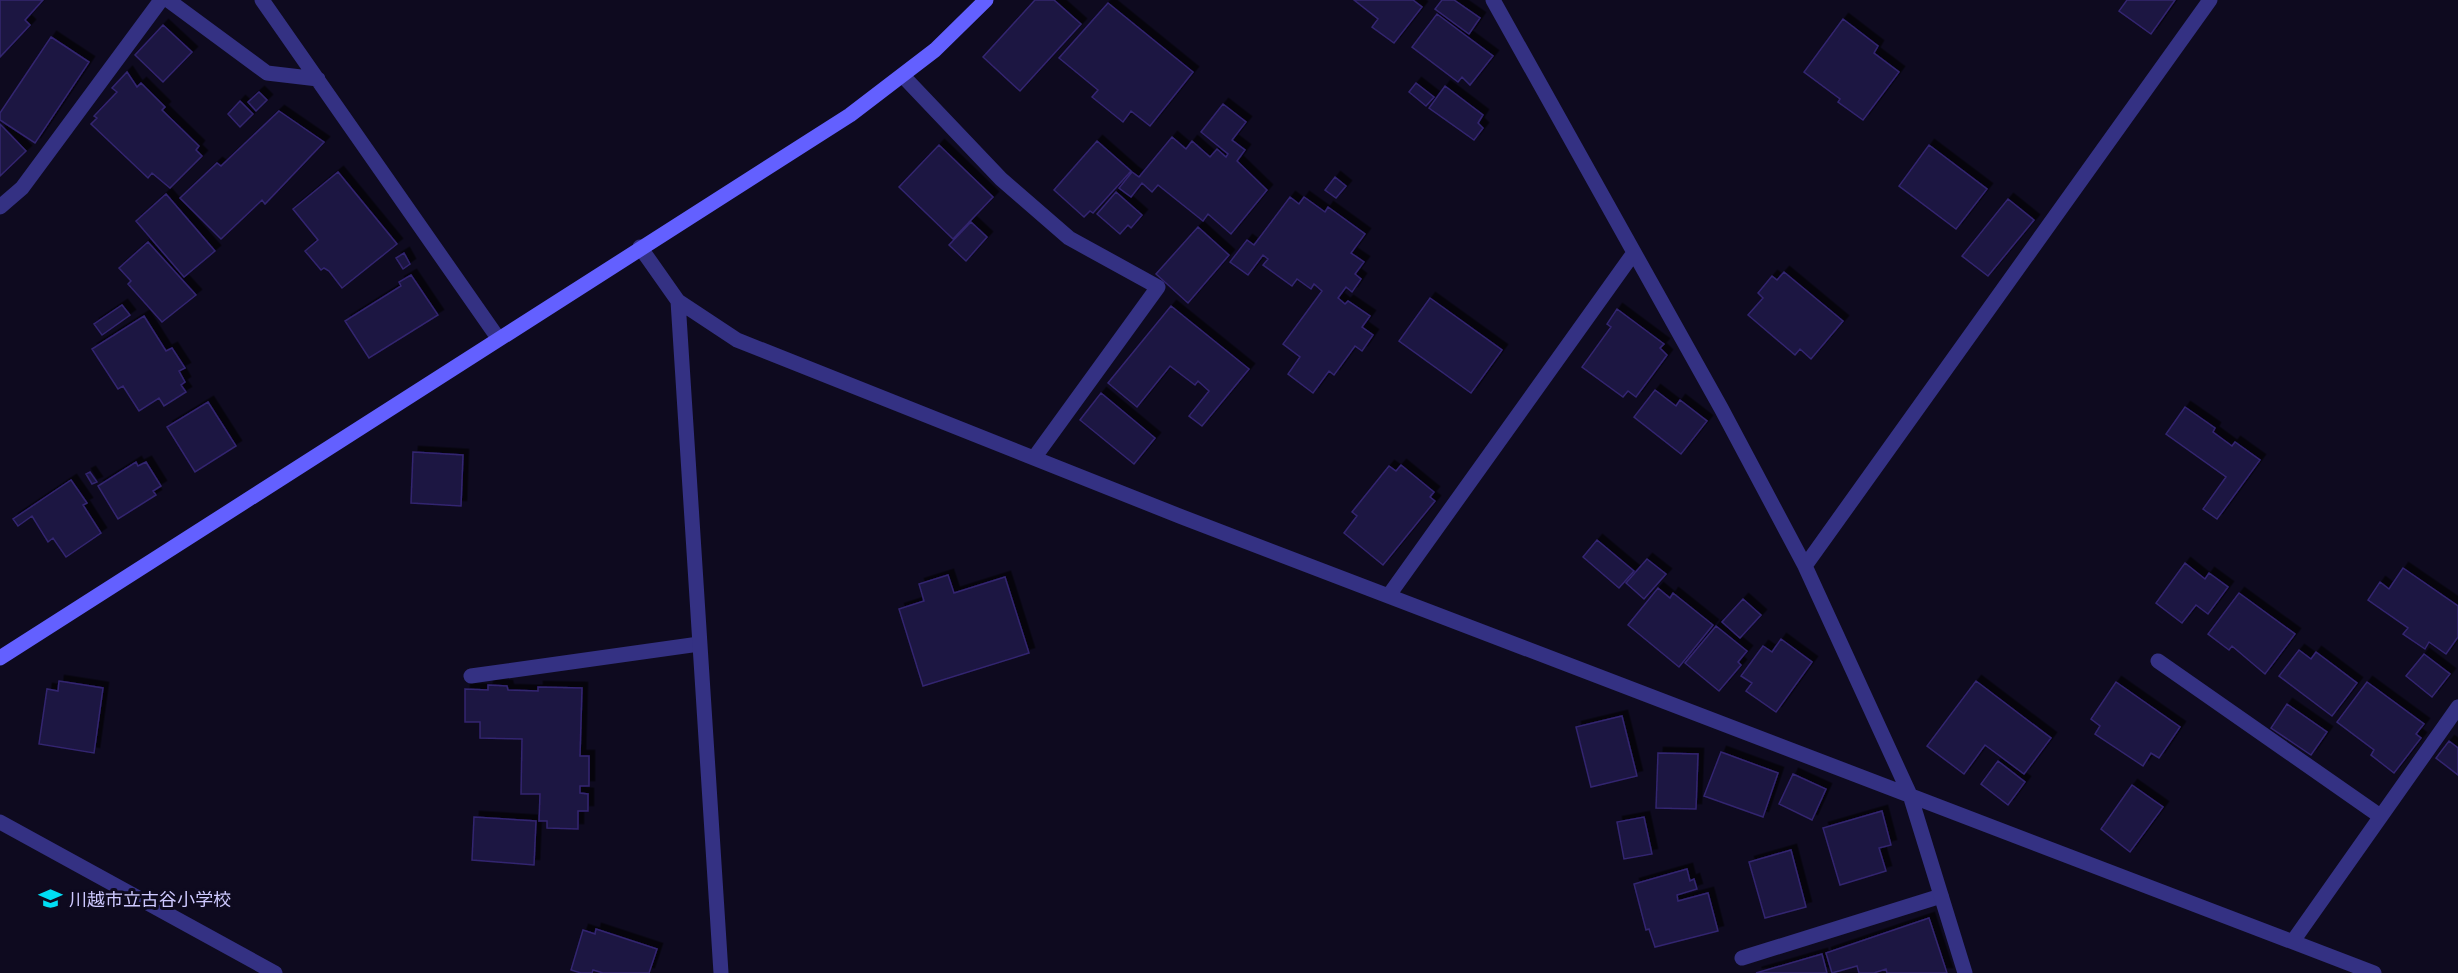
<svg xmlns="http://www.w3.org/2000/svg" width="2458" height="973" font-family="Inter,'Noto Sans JP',sans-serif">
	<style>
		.building { fill: #1e1542; stroke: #332570; stroke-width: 1.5; filter: url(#shadow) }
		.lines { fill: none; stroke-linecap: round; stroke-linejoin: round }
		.lane { stroke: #343183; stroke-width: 15 }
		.street { stroke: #343183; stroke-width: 15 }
		.secondary { stroke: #6360ff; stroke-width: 15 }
		.labels { text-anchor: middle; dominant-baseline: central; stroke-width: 6; stroke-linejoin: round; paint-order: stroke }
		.poi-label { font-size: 18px; fill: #cec9ff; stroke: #0e0a1f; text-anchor: start }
	</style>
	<defs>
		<filter id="shadow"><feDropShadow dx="5.5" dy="-5.5" stdDeviation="0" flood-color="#0009"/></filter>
	</defs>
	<rect width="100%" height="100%" fill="#0e0a1f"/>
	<path class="building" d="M 0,0 L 43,0 L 25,20 L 30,25 L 0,57 Z
		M 1035,0 L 1054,0 L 1081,24 L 1020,91 L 983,57 Z
		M 1354,0 L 1413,0 L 1422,7 L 1394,43 L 1372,27 L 1378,19 Z
		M 1442,0 L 1454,0 L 1480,18 L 1469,34 L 1435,9 Z
		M 2127,0 L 2175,0 L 2151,34 L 2119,11 Z
		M 1108,3 L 1193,72 L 1150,126 L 1131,111 L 1123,122 L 1092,97 L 1098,90 L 1059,58 Z
		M 1437,14 L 1493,56 L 1470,85 L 1462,77 L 1458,82 L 1412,47 Z
		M 1843,19 L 1878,46 L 1874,53 L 1899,72 L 1863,120 L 1838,102 L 1840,99 L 1804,72 Z
		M 163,25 L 192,52 L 163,82 L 135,55 Z
		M 51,37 L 89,62 L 35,143 L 0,120 L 0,113 Z
		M 127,72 L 137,87 L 141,83 L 165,107 L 162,110 L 199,146 L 196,150 L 202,156 L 170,188 L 152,173 L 148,178 L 91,124 L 97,118 L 94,116 L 117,92 L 112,88 Z
		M 1416,83 L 1434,97 L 1426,106 L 1409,92 Z
		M 1445,86 L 1483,115 L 1478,123 L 1483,128 L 1474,140 L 1429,108 Z
		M 259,92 L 267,100 L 256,111 L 248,102 Z
		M 240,101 L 253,114 L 240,127 L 228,114 Z
		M 1223,104 L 1246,122 L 1232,140 L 1245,150 L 1237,161 L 1267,190 L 1231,234 L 1208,214 L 1203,221 L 1158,185 L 1152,192 L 1142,183 L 1131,197 L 1119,188 L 1132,172 L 1139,177 L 1172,137 L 1186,149 L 1192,141 L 1210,157 L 1217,149 L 1226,157 L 1228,154 L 1201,132 Z
		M 279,111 L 324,142 L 265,204 L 262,200 L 221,239 L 180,198 L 217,163 L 221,166 Z
		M 0,124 L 26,151 L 0,176 Z
		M 1097,141 L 1131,171 L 1093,213 L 1090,211 L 1084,217 L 1054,190 Z
		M 939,145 L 993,197 L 953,239 L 899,187 Z
		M 1929,145 L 1987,189 L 1956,229 L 1899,186 Z
		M 338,172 L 397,244 L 342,288 L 329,271 L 324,268 L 321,270 L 305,251 L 318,240 L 293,209 Z
		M 1335,177 L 1346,186 L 1336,198 L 1325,190 Z
		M 1116,192 L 1142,215 L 1131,228 L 1128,225 L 1120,234 L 1097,214 Z
		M 166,194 L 215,251 L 184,277 L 136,221 Z
		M 1290,197 L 1299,204 L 1304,197 L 1325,212 L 1328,207 L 1365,234 L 1351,253 L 1364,262 L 1355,274 L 1361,279 L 1352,292 L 1346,287 L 1338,298 L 1345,304 L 1348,301 L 1370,316 L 1362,327 L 1373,335 L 1362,351 L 1355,346 L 1334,375 L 1329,371 L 1313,393 L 1288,374 L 1300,357 L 1283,344 L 1322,291 L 1314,284 L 1311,289 L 1297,279 L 1292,286 L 1263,265 L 1268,259 L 1263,255 L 1248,275 L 1230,262 L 1247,240 L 1254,245 Z
		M 2008,199 L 2034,220 L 1988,276 L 1962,256 Z
		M 971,222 L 987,237 L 966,261 L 949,245 Z
		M 1198,227 L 1229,255 L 1188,303 L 1156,274 Z
		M 148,242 L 196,295 L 162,322 L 128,284 L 131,281 L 119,268 Z
		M 404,253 L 410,264 L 403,269 L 396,258 Z
		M 1784,272 L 1843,321 L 1811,359 L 1800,349 L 1795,355 L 1748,315 L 1763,298 L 1758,293 L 1772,276 L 1777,280 Z
		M 411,275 L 438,315 L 369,358 L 345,321 L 401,286 L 399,282 Z
		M 1430,298 L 1502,350 L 1471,393 L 1399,341 Z
		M 122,305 L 130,315 L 102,335 L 94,324 Z
		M 1171,306 L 1249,369 L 1202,426 L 1189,416 L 1209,391 L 1198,381 L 1195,385 L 1170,366 L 1137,407 L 1108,383 Z
		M 1617,309 L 1664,344 L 1660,348 L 1667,355 L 1636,397 L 1628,391 L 1623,397 L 1582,367 L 1611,327 L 1607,324 Z
		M 144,316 L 166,351 L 172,348 L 185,368 L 179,371 L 185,382 L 181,385 L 186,392 L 164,406 L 159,398 L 139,411 L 123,386 L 118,389 L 92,349 Z
		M 1655,390 L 1676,406 L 1680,400 L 1707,421 L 1681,454 L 1634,417 Z
		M 1101,393 L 1155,438 L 1134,464 L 1080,420 Z
		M 208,402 L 236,446 L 195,472 L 167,427 Z
		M 2185,407 L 2215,428 L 2213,432 L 2232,446 L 2235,442 L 2260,460 L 2217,519 L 2203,509 L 2226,477 L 2166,434 Z
		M 413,452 L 463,455 L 461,506 L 411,503 Z
		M 136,462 L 138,466 L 146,462 L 161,486 L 153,491 L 156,495 L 118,519 L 98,486 Z
		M 1401,465 L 1434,492 L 1430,497 L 1435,501 L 1383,565 L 1344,533 L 1357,516 L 1352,512 L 1389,466 L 1396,471 Z
		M 90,472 L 97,482 L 92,484 L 86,474 Z
		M 71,480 L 87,503 L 83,505 L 101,533 L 66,557 L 53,538 L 48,542 L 32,516 L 18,526 L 13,519 Z
		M 1597,540 L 1634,571 L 1619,588 L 1583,557 Z
		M 1647,559 L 1666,574 L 1644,599 L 1626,583 Z
		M 2185,563 L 2205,579 L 2209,573 L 2228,587 L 2208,614 L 2196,605 L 2182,623 L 2156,603 Z
		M 2403,568 L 2458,606 L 2458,637 L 2446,654 L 2429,642 L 2425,649 L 2403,634 L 2408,628 L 2368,600 L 2380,582 L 2389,589 Z
		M 948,575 L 954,593 L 1005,577 L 1029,653 L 923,686 L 899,609 L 924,601 L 919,584 Z
		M 1658,588 L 1670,598 L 1673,593 L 1713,625 L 1679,667 L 1628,625 Z
		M 2239,593 L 2295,634 L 2265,674 L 2232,646 L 2229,650 L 2208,634 Z
		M 1743,599 L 1761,615 L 1740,638 L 1722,622 Z
		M 1716,626 L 1747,651 L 1738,662 L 1741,665 L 1719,691 L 1685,663 Z
		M 1781,639 L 1812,662 L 1776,712 L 1746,691 L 1752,683 L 1741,676 L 1763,646 L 1772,652 Z
		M 2299,650 L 2311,659 L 2316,652 L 2357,683 L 2332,716 L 2279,676 Z
		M 2424,654 L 2450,674 L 2432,697 L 2406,676 Z
		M 59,681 L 103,688 L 94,753 L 39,744 L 47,689 L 58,691 Z
		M 1976,681 L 2051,738 L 2024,774 L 1985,745 L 1964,774 L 1927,746 Z
		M 2116,682 L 2180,727 L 2159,758 L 2151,753 L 2143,766 L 2095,734 L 2100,726 L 2091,719 Z
		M 2367,682 L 2424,724 L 2416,734 L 2421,738 L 2394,773 L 2371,755 L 2374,750 L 2337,722 Z
		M 488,685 L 507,686 L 508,690 L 538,691 L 538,687 L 582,688 L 580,756 L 589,756 L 589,786 L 580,786 L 580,793 L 588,794 L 588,811 L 578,811 L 578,829 L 547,828 L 547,821 L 539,821 L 540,794 L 521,794 L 522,739 L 480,738 L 480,722 L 465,722 L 465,689 L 488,690 Z
		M 2287,704 L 2327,732 L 2311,755 L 2271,728 Z
		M 1622,716 L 1637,776 L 1591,787 L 1576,727 Z
		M 2449,741 L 2458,748 L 2458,775 L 2436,758 Z
		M 1721,752 L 1778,773 L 1763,817 L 1704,796 Z
		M 1658,753 L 1698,754 L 1696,809 L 1656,808 Z
		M 1998,761 L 2025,782 L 2008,805 L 1981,784 Z
		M 1793,774 L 1826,789 L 1812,820 L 1779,804 Z
		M 2132,785 L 2163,807 L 2130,852 L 2101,829 Z
		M 1882,811 L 1891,845 L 1879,848 L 1886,871 L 1840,885 L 1823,828 Z
		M 474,817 L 536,821 L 534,865 L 472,860 Z
		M 1644,817 L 1652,854 L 1624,859 L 1617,822 Z
		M 1791,850 L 1806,907 L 1765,918 L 1749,862 Z
		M 1687,869 L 1690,881 L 1694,879 L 1697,889 L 1677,895 L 1678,901 L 1708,893 L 1718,931 L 1655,947 L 1649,929 L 1646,930 L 1634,884 Z
		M 1929,918 L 1947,973 L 1887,973 L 1886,969 L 1874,973 L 1859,973 L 1857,966 L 1832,973 L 1826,953 Z
		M 596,929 L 657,949 L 649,973 L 603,973 L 593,970 L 592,973 L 581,973 L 571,970 L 583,930 L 595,934 Z
		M 1822,954 L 1827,973 L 1756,973 Z"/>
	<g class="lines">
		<path class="lane" d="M 471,676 L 699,644
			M 1742,958 L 1941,896"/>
		<path class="street" d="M 168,0 L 267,73 L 318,79
			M 262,0 L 498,338
			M 1493,0 L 1721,408 L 1805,566 L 1910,795 L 1965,973
			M 903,76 L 1001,179 L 1069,238 L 1158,287 L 1034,458
			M 0,207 L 22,188 L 161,0
			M 640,247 L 678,301 L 737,340 L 1182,517 L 2374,973
			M 678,301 L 721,973
			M 1805,566 L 2210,0
			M 1389,595 L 1633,254
			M 2158,661 L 2380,816
			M 0,822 L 275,973
			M 2293,941 L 2458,707"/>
		<path class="secondary" d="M 0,658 L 850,115 L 935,50 L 986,0"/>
	</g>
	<defs>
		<symbol id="school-bare" viewBox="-9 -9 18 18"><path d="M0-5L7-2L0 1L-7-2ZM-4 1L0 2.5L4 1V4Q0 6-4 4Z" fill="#00ddf4" stroke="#0e0a1f" stroke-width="2.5" paint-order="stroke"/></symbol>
	</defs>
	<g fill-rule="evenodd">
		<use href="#school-bare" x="34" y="882" width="33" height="33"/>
	</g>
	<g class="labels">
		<g class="poi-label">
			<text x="69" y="899">川越市立古谷小学校</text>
		</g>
	</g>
</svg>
